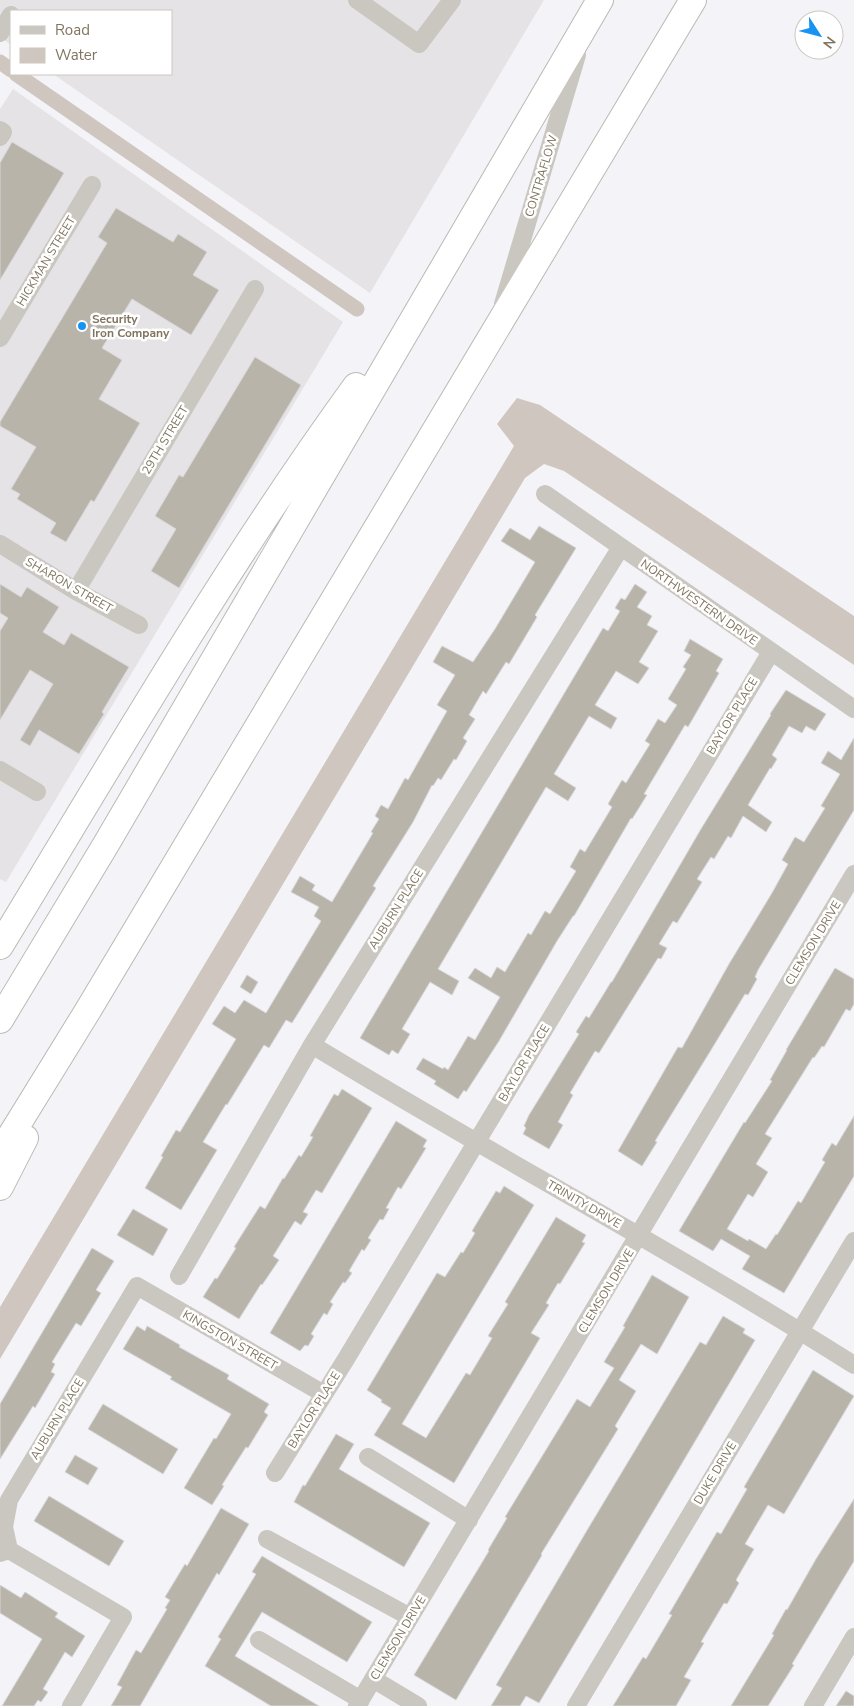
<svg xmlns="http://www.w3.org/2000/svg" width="854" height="1706" font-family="'Nunito Sans',sans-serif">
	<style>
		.built { fill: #e5e3e5 }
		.water { fill: #cfc7bf }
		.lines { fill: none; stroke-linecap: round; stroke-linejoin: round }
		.canal { stroke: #cfc7bf; stroke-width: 15 }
		.building { fill: #b9b4aa; stroke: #d6d6d8 }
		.highway-casing { stroke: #bcb9b4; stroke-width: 28 }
		.minor { stroke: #cac7c1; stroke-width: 18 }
		.highway { stroke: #fff; stroke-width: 26 }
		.poi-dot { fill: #1793f3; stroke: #fff; stroke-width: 2 }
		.labels { text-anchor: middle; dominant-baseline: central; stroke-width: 5; stroke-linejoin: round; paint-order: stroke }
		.street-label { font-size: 12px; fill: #81755f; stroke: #fff }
		.poi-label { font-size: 12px; font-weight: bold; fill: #81755f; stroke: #fff; text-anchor: start }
	</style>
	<rect width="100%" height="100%" fill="#f4f3f7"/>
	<path class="built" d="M 0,0 L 544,0 L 370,293 L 53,74 L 171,74 L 171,11 L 11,11 L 11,45 L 0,37 Z
		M 13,89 L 343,322 L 6,882 L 0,879 L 0,109 Z"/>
	<path class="water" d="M 517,398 L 540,405 L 854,616 L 854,665 L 564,471 L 544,464 L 525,478 L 0,1359 L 0,1307 L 514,446 L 497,424 Z"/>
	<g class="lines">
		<path class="canal" d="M 0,62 L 11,70
			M 16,74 L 357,309"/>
	</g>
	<path class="building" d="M 12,142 L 64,173 L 0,280 L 0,163 Z
		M 116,208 L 173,242 L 178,234 L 207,252 L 193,275 L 219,290 L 191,335 L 132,299 L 102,348 L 122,360 L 99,399 L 140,423 L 94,502 L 91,500 L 66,542 L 50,533 L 56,523 L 17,499 L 20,494 L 11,489 L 36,447 L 0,426 L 0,422 L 107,243 L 98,237 Z
		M 255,357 L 301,385 L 179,588 L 151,571 L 176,529 L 155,516 L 179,475 L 183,477 Z
		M 539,526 L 576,548 L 535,615 L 537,617 L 509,664 L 506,662 L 486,694 L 483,691 L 469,715 L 475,719 L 463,738 L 467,741 L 456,760 L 454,759 L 441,780 L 438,778 L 433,786 L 432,785 L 413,822 L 373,886 L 376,888 L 292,1023 L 286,1020 L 269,1048 L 264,1045 L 227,1105 L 226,1104 L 203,1142 L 217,1150 L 181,1210 L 145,1188 L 163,1157 L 161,1156 L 176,1130 L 180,1132 L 236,1039 L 212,1024 L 224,1006 L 235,1013 L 244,1000 L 266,1013 L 321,921 L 314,916 L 319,907 L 291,892 L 300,876 L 315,885 L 312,890 L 332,902 L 373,833 L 371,832 L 379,819 L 375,816 L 381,805 L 388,809 L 405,778 L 408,780 L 447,711 L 437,705 L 455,675 L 433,662 L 442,646 L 473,662 L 495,629 L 535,562 L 501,541 L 510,528 L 530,540 Z
		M 0,584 L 21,597 L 27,587 L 59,607 L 43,632 L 64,645 L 71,633 L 129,667 L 102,712 L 104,714 L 79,754 L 39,730 L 30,746 L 20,740 L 53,684 L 30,670 L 0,720 L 0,631 L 8,618 L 0,613 Z
		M 635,584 L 647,592 L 637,607 L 652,616 L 647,625 L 658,631 L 639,662 L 649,668 L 638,684 L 616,671 L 595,705 L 617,718 L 611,729 L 589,716 L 554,774 L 576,788 L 568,801 L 546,787 L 438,969 L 459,981 L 452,995 L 430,982 L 402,1029 L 410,1034 L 398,1054 L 392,1050 L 389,1055 L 360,1038 L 603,628 L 608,631 L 620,611 L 615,608 L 621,598 L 625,600 Z
		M 690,639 L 723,659 L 716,671 L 719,673 L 688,727 L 685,725 L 644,794 L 647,795 L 632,819 L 631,818 L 574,916 L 573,916 L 557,941 L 499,1041 L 466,1092 L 464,1090 L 458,1099 L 434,1084 L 436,1081 L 416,1069 L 423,1058 L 443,1069 L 444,1067 L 448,1070 L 468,1036 L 475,1040 L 500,997 L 468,978 L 475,968 L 491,978 L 497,967 L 505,972 L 528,933 L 531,935 L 545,911 L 550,914 L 576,871 L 570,867 L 580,849 L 585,852 L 612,807 L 608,804 L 622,780 L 626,783 L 650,744 L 645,741 L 658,719 L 665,723 L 677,705 L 668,699 L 686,669 L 683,667 L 691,655 L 684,651 Z
		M 786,690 L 826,714 L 815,731 L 806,726 L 802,733 L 789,726 L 772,755 L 777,759 L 771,769 L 770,768 L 748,805 L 772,822 L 766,832 L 743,816 L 731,838 L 728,836 L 714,859 L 711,857 L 697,879 L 702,882 L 677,923 L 673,921 L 659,944 L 667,948 L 661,959 L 658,958 L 599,1053 L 595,1051 L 570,1093 L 573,1095 L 558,1122 L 563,1125 L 549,1149 L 523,1134 L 526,1128 L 524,1126 L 529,1115 L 579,1034 L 576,1032 L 586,1016 L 589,1018 L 611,982 L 612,982 L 701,829 L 771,715 L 770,714 Z
		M 854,738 L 854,810 L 758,970 L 755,977 L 757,979 L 748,995 L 745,994 L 711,1050 L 655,1141 L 657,1142 L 642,1166 L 618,1151 L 678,1047 L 682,1048 L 729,964 L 772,893 L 788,864 L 782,860 L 795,837 L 804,842 L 825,808 L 821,806 L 840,774 L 821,763 L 828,751 L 841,760 Z
		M 835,968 L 854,979 L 854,1004 L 850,1011 L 846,1009 L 824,1047 L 822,1046 L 814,1058 L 813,1057 L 765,1134 L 772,1138 L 756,1164 L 768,1172 L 753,1197 L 748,1194 L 727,1229 L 748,1241 L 749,1239 L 766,1249 L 776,1234 L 777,1235 L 798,1201 L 801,1203 L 825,1162 L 822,1160 L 832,1143 L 836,1146 L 854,1116 L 854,1176 L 784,1293 L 742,1269 L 750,1256 L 721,1239 L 713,1251 L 679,1231 L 744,1122 L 745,1123 L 772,1081 L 770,1080 L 787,1050 L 786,1050 Z
		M 247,975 L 258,982 L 251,994 L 240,987 Z
		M 342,1089 L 372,1108 L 322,1193 L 316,1190 L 303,1212 L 308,1214 L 301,1225 L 295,1221 L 273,1256 L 279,1260 L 262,1285 L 261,1284 L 239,1319 L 203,1297 L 215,1278 L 217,1279 L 236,1248 L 234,1247 L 260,1206 L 265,1209 L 283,1178 L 284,1179 L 299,1155 L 301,1157 L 313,1137 L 310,1136 L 334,1094 L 338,1096 Z
		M 396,1121 L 427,1140 L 423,1147 L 426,1148 L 401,1189 L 398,1187 L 386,1208 L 389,1209 L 383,1220 L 380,1219 L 368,1238 L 371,1240 L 364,1251 L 362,1249 L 349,1271 L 352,1273 L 345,1283 L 343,1282 L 330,1302 L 333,1304 L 327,1315 L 324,1313 L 311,1334 L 314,1336 L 308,1346 L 305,1345 L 300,1351 L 270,1333 Z
		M 504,1186 L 534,1205 L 402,1424 L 426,1438 L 466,1373 L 470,1375 L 492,1338 L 488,1336 L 508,1304 L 505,1302 L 556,1217 L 586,1235 L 582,1242 L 585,1243 L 560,1284 L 558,1283 L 546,1303 L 549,1305 L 531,1333 L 540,1338 L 454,1483 L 374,1435 L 391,1408 L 381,1402 L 382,1400 L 367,1390 L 437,1273 L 445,1277 L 461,1252 L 463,1253 L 475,1233 L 472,1231 L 496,1191 L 500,1193 Z
		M 133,1209 L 168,1229 L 153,1256 L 117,1235 Z
		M 92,1248 L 114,1261 L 96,1290 L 101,1293 L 81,1326 L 76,1323 L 52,1362 L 55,1364 L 51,1372 L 55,1374 L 35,1408 L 33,1406 L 0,1459 L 0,1404 Z
		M 652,1275 L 689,1297 L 657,1354 L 641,1344 L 619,1380 L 636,1391 L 615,1426 L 618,1429 L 541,1554 L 542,1555 L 456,1700 L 414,1675 L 489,1551 L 488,1550 L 507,1518 L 505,1517 L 577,1399 L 590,1407 L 614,1368 L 604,1362 L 625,1327 L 623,1326 Z
		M 723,1316 L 745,1329 L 743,1333 L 755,1340 L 662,1497 L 539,1703 L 526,1696 L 520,1706 L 491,1706 L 502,1688 L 496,1685 L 589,1527 L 700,1342 L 706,1345 Z
		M 137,1326 L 145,1331 L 147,1326 L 180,1345 L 179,1347 L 229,1375 L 227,1379 L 269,1404 L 264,1412 L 268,1415 L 248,1448 L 246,1447 L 222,1485 L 224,1486 L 212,1505 L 184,1488 L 214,1438 L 216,1439 L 231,1414 L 170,1379 L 172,1377 L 123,1349 Z
		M 813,1370 L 854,1396 L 784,1514 L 768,1505 L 745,1544 L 754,1549 L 736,1580 L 739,1583 L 727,1604 L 724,1603 L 701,1642 L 704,1643 L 684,1677 L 691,1680 L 676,1706 L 613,1706 L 643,1657 L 646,1659 L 672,1615 L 669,1614 L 717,1532 L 721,1534 L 747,1489 L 744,1487 Z
		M 103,1404 L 178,1449 L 163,1474 L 88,1429 Z
		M 336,1434 L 354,1444 L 339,1469 L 430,1523 L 404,1567 L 294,1502 L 303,1485 L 305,1486 Z
		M 75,1455 L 98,1468 L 88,1485 L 65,1472 Z
		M 49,1496 L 124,1541 L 109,1566 L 34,1521 Z
		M 854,1499 L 854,1561 L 792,1664 L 794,1665 L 768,1706 L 731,1706 L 774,1635 L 772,1634 L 786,1609 L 787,1610 L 816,1559 Z
		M 221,1508 L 249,1524 L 219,1575 L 217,1573 L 140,1706 L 111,1706 L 122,1687 L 117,1685 L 136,1650 L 141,1653 L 167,1609 L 165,1608 L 170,1600 L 165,1597 L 185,1564 L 187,1566 Z
		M 262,1556 L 372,1622 L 347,1662 L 262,1612 L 235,1656 L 319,1706 L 271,1706 L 205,1666 L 221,1639 L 218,1637 L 256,1574 L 252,1572 Z
		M 0,1585 L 21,1598 L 25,1592 L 58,1613 L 55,1617 L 85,1636 L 72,1657 L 65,1652 L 43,1689 L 48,1692 L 41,1702 L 38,1700 L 34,1706 L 2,1706 L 42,1639 L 0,1613 Z
		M 846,1691 L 854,1696 L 854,1706 L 836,1706 Z"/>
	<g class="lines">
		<defs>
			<path id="highway" d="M 0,946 C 115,757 226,565 356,386
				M 0,1020 L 105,846 L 600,0
				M 0,1153 L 87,1012 L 693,0
				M 0,1187 L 25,1138"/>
		</defs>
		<use href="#highway" class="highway-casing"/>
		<path class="minor" d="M 357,0 L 419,44 L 452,0
			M 0,33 L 11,15
			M 0,130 L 3,132 L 0,137
			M 503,304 L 577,55
			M 0,338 L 92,185
			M 545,494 L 854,709
			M 0,544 L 76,591 L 139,625
			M 76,591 L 255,289
			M 0,770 L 37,792
			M 312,1045 C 491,1154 677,1253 854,1365
			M 179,1276 L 312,1045 L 621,547
			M 368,1457 L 469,1520
			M 275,1473 L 346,1359 L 771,652
			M 267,1539 L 410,1617
			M 9,1550 L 123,1617 L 71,1706
			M 0,1553 L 9,1550 L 4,1527 L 9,1500 L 137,1286 L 324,1394
			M 259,1640 L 361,1700
			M 373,1679 L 418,1706
			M 357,1706 L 854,874
			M 576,1706 L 854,1241
			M 813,1706 L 854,1637"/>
		<use href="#highway" class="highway"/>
	</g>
	<circle class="poi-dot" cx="82" cy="326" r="5"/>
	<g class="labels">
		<g class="street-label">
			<text transform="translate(541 176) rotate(-73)">CONTRAFLOW</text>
			<text transform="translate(46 261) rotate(-59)">HICKMAN STREET</text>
			<text transform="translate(165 440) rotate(-59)">29TH STREET</text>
			<text transform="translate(69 585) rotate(30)">SHARON STREET</text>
			<text transform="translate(699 602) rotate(35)">NORTHWESTERN DRIVE</text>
			<text transform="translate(732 716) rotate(-59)">BAYLOR PLACE</text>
			<text transform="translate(396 909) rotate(-58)">AUBURN PLACE</text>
			<text transform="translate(813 943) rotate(-59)">CLEMSON DRIVE</text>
			<text transform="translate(524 1063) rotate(-59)">BAYLOR PLACE</text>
			<text transform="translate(584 1204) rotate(30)">TRINITY DRIVE</text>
			<text transform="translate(606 1291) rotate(-59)">CLEMSON DRIVE</text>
			<text transform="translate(230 1340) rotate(30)">KINGSTON STREET</text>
			<text transform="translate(314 1410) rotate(-58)">BAYLOR PLACE</text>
			<text transform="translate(57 1419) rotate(-59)">AUBURN PLACE</text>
			<text transform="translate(715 1473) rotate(-59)">DUKE DRIVE</text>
			<text transform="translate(398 1638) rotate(-59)">CLEMSON DRIVE</text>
		</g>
		<g class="poi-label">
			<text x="92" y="319">Security<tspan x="92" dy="14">Iron Company</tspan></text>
		</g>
	</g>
	<rect x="10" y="10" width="162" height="65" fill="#ffffff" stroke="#cdc8bf"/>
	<rect x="20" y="26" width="25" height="8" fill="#cac7c1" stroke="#cdc8bf"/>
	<text x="55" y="35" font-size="15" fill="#81755f">Road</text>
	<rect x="20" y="48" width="25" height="15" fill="#cfc7bf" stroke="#cdc8bf"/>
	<text x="55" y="60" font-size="15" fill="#81755f">Water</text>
	<g transform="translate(819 35) rotate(126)"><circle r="24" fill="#ffffff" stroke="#cdc8bf"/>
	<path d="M0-4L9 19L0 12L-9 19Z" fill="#1793f3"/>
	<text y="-8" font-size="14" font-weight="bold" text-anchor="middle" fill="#81755f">N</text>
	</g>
</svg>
